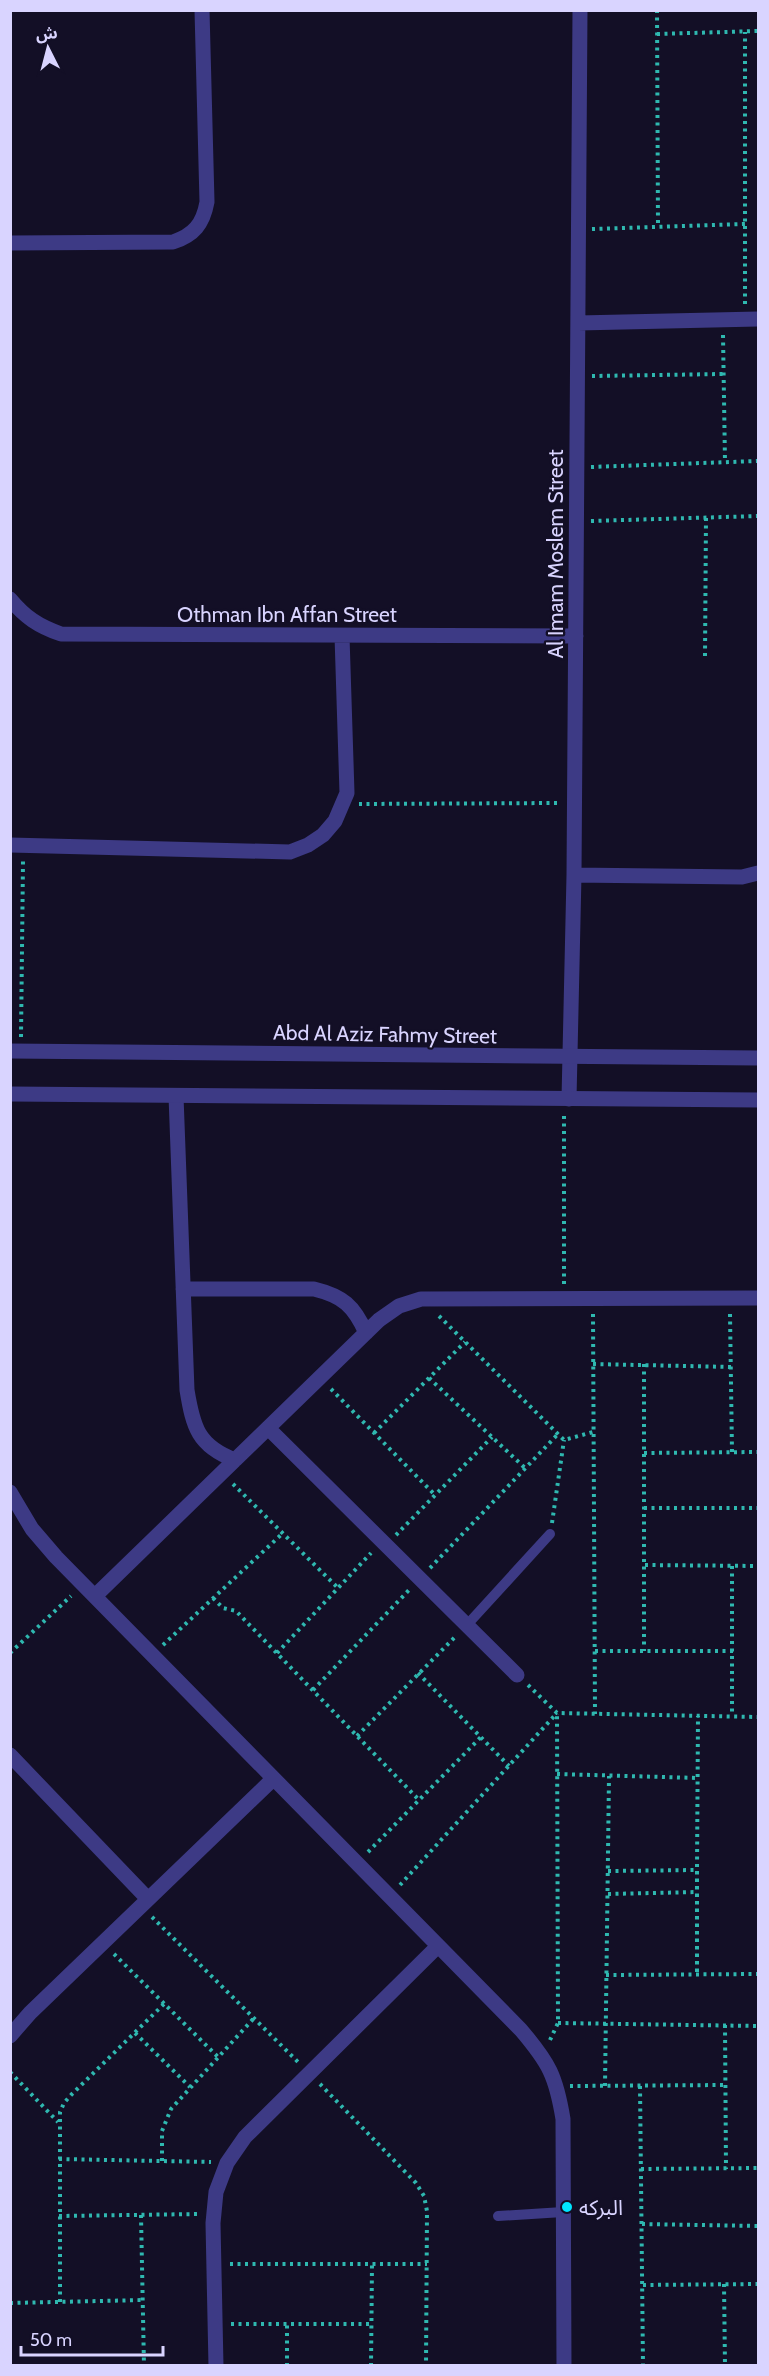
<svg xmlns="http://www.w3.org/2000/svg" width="769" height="2376" font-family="Cabin,'Noto Sans Arabic',sans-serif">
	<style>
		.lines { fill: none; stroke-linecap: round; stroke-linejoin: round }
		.path { stroke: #2fb8b0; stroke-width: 4; stroke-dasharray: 3 4.5; stroke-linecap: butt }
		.service { stroke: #3d3a85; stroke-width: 10 }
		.minor { stroke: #3d3a85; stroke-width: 15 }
		.tertiary { stroke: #3d3a85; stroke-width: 15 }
		.poi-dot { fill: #00e5ff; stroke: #130f26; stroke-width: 2 }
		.labels { text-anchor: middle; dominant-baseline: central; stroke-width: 4.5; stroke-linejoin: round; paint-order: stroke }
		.street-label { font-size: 21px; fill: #d9d4ff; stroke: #130f26 }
		.poi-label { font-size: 21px; fill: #d9d4ff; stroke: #130f26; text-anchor: start }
	</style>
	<rect width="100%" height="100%" fill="#130f26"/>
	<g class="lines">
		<path class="path" d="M 657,10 L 658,227
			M 657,34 L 758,31
			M 592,229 L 745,224
			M 745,304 L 745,32
			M 723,335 L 725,462
			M 592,376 L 723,374
			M 591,467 L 758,461
			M 591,521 L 758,516
			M 705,656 L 706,517
			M 359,804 L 559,803
			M 21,1037 L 23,861
			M 564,1284 L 564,1114
			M 593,1314 L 595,1714
			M 730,1314 L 732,1452
			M 439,1316 L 564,1440 L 593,1432
			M 593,1364 L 731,1367
			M 644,1364 L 644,1651
			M 429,1378 L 525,1468
			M 331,1389 L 435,1495
			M 374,1433 L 465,1342
			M 644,1453 L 758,1452
			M 233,1484 L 338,1588
			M 644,1508 L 758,1508
			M 552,1523 L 564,1440
			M 396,1535 L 492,1437
			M 645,1565 L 758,1566
			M 732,1566 L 732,1716
			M 430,1568 L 558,1434
			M 213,1598 L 223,1608 L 236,1611 L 419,1800
			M 163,1645 L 283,1533
			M 595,1651 L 733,1651
			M 10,1653 L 71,1596
			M 277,1653 L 371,1553
			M 418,1673 L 509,1766
			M 528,1685 L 557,1713 L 758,1717
			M 313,1690 L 410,1589
			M 357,1736 L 455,1637
			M 557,1774 L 698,1778
			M 368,1852 L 481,1737
			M 608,1871 L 697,1870 L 697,1974 L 697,1870 L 698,1716
			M 400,1885 L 557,1713
			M 608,1894 L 697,1892
			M 152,1917 L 298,2062
			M 114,1954 L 218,2057
			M 606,1975 L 758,1974
			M 558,2023 L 758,2026
			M 725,2025 L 726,2169
			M 135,2033 L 190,2087
			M 550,2040 L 558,2023 L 557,1713
			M 10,2072 L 58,2122
			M 320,2084 L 416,2183 L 424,2196 L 427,2211 L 426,2366
			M 570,2086 L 726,2085
			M 605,2086 L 609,1776
			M 640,2086 L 643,2366
			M 59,2159 L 211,2162
			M 162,2161 L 162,2131 L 171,2109 L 254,2018
			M 641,2169 L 758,2168
			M 141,2215 L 144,2366
			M 59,2216 L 199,2214
			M 642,2224 L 758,2226
			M 230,2264 L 427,2264
			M 724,2284 L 725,2366
			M 643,2285 L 758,2284
			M 60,2302 L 60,2112 L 64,2103 L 71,2095 L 164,2004
			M 10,2303 L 143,2300
			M 231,2324 L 372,2324
			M 287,2366 L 287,2324
			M 371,2366 L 372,2264"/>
		<path class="service" d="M 466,1626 L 550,1534
			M 498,2216 L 563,2212"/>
		<path class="minor" d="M 10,243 L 173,242 C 194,235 203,224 207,202 L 202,10
			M 578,323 L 758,319
			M 10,599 C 25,617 38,626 61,634 L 576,636
			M 10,845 L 290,852 L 308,845 L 323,835 L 335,821 L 347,793 L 342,636
			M 574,875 L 742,877 L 758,873
			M 176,1096 L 187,1390 C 193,1427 198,1446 235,1460
			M 569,1099 L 574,875 L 580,10
			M 183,1289 L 314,1289 C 343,1296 354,1306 366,1333
			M 268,1428 L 517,1675
			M 10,1492 L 32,1529 L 56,1557 L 521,2030 C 549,2063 556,2076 563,2119 L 564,2366
			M 95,1596 L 379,1320 L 399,1306 L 421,1299 L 758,1298
			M 10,1755 L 148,1899
			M 10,2036 L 30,2013 L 273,1779
			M 216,2366 L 213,2223 L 216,2192 L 227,2163 L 245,2137 L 438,1946"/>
		<path class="tertiary" d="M 10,1051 L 758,1058
			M 10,1094 L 758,1100"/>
	</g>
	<circle class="poi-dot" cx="567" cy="2207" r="6"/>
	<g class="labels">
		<g class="street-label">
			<text transform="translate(555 554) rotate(-90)">Al Imam Moslem Street</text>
			<text x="287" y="614">Othman Ibn Affan Street</text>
			<text transform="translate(385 1034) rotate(1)">Abd Al Aziz Fahmy Street</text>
		</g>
		<g class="poi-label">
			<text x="579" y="2207">البركه</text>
		</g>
	</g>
	<rect width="769" height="2376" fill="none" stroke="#d9d4ff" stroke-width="24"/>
	<g transform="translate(48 48) rotate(354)" stroke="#130f26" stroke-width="4.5" paint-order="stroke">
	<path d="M0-4.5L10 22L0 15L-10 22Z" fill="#d9d4ff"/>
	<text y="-9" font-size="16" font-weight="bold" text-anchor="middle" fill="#d9d4ff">ش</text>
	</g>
	<path d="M21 2346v9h142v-9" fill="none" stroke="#d9d4ff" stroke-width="3"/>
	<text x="30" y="2346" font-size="18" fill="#d9d4ff" stroke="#130f26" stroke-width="4.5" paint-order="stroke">50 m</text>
</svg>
